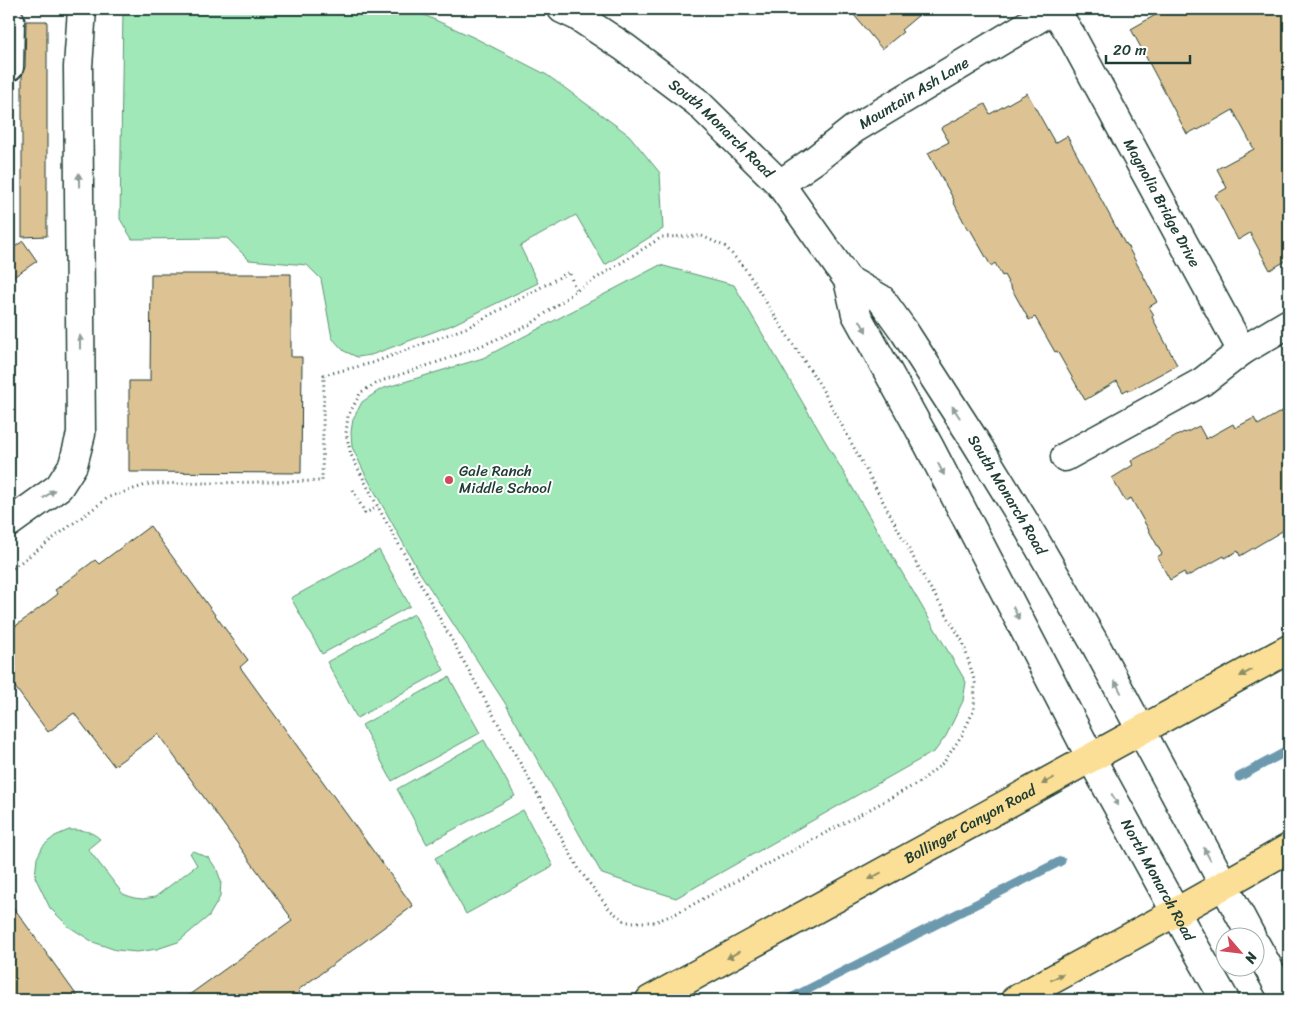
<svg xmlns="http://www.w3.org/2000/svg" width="1298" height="1009" font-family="Sriracha,sans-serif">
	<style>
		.green { fill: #a0e8b7; stroke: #609276 }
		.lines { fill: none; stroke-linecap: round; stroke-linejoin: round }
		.stream { stroke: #6c99ad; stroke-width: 9 }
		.building { fill: #ddc393; stroke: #1f3d34 }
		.minor-casing { stroke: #1f3d34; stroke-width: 31 }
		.major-casing { stroke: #1f3d34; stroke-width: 31 }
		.path { stroke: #1f3d34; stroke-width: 3; stroke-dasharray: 1 4; stroke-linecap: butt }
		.minor { stroke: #fff; stroke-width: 28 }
		.major { stroke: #fbdf96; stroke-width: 28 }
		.oneway { fill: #8f9e9a }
		.oneway2 { fill: #8d8e65 }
		.poi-dot { fill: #d1495b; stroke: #fff; stroke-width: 2 }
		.labels { text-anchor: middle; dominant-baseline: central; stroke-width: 4; stroke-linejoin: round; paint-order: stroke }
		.street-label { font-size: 15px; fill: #1f3d34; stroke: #fff }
		.poi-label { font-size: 15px; fill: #1f3d34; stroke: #fff; text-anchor: start }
	</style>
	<rect width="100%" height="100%" fill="#fff"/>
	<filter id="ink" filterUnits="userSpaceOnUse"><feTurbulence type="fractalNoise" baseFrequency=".02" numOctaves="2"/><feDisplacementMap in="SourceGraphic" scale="10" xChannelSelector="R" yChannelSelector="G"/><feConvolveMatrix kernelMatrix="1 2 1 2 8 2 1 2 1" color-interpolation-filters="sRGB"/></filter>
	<g filter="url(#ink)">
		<path class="green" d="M 123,9 L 411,9 L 475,38 L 547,75 L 629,135 L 660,173 L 663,229 L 605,265 L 576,215 L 520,246 L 538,283 L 452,325 L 371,355 L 357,357 L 344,351 L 332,338 L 321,279 L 307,265 L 249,260 L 227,238 L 132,239 L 120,219 Z
			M 660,265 L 734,285 L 966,682 L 963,701 L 946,736 L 935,751 L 676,898 L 602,874 L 505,703 L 418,570 L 365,474 L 352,447 L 351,432 L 353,419 L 362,402 L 381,389 L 483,358 Z
			M 379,550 L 410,606 L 322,654 L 291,598 Z
			M 414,614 L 444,670 L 357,718 L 327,662 Z
			M 449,677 L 480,733 L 392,781 L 362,725 Z
			M 484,740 L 515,796 L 427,844 L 397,789 Z
			M 523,810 L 553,866 L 466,914 L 435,858 Z
			M 69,830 C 82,830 90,830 100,839 L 88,849 L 123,894 L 134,898 L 143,899 L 155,897 L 197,865 L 190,853 L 193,851 L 209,858 L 217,870 L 221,881 L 220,897 L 209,916 L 178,942 L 157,949 L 137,952 L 116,950 L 93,942 L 68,926 L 50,908 L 35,877 L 37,858 L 43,846 L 55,836 Z"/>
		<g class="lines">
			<path class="stream" d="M 1239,777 L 1289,750
				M 787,1000 L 1061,861"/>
		</g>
		<path class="building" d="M 849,9 L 926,9 L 901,30 L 903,32 L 882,49 Z
			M 1166,9 L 1289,9 L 1289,259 L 1270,270 L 1250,233 L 1238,240 L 1215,195 L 1227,188 L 1217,169 L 1254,149 L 1233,110 L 1198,130 L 1197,129 L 1187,134 L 1131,29 Z
			M 26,21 L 47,21 L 47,236 L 22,237 L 22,76 L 25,67 Z
			M 1027,93 L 1055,143 L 1067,136 L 1125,244 L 1126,243 L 1157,302 L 1149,307 L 1154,315 L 1152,317 L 1177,365 L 1129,391 L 1128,389 L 1123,392 L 1117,381 L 1085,400 L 1057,351 L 1055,352 L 1035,317 L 1029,320 L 1004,275 L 1002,276 L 995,263 L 991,266 L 970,229 L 968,230 L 953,201 L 954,200 L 928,153 L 949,142 L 941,128 L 985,104 L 990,114 Z
			M 23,241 L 37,261 L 9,280 L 9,251 Z
			M 151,274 L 291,274 L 291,357 L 302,357 L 301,473 L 129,472 L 129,381 L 150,381 Z
			M 1289,407 L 1289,527 L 1240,556 L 1238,551 L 1225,558 L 1224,556 L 1186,577 L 1184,572 L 1170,580 L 1157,557 L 1162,554 L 1131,498 L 1125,501 L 1112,478 L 1133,465 L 1131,461 L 1184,432 L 1185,433 L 1199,426 L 1206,439 L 1233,424 L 1235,428 L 1254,418 L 1258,425 Z
			M 150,526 L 248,660 L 240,667 L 413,906 L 298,990 L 300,992 L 287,1000 L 182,1000 L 292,921 L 289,917 L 290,916 L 158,734 L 114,766 L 74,713 L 48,732 L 9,679 L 9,631 L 58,594 L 55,590 L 95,560 L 99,564 Z
			M 9,901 L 80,1000 L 9,1000 Z"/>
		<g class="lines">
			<defs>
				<g id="minor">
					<path id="s1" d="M 562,9 L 577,16 L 624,47 L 697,102 L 780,184 L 848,280 L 856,314 L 929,446 L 1091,758 L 1191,940 L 1225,1000"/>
					<path id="s2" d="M 1054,9 L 1071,35 L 1242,351"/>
					<path d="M 9,19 L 10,20 L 9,67"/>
					<path id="s3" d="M 780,184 L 816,159 L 854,129 L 1054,9"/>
					<path id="s4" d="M 848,280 L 881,299 L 904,331 L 973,438 L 1024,521 L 1095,644 L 1251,936"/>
					<path d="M 1065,457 L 1202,382 L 1242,351 L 1289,323"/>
					<path d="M 9,523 L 59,487 L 73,465 L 81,434 L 78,67 L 82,9"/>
					<path d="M 1256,945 L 1286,1000"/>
				</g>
				<g id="major">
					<path id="s5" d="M 650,1000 L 1289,649"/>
					<path d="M 1015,1000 L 1176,912 L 1289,848"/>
				</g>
			</defs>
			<use href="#minor" class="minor-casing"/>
			<use href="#major" class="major-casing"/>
			<path class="path" d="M 702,236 L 726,247 L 746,270 L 783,329 L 820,385 L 926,581 L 963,642 L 975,683 L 974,710 L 962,735 L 944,762 L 920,782 L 677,913 L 655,922 L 626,922 L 610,910 L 580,871 L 378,507 L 351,455 L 346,433 L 348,416 L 361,392 L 381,381 L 447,359 L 488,343 L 531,324 L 576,291 L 662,237 Z
				M 353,490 L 365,513 L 378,507
				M 9,571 L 109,497 L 149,484 L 322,481 L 324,375 L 372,363 L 468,327 L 569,272 L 576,291"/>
			<use href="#minor" class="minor"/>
			<use href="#major" class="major"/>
		</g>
		<defs><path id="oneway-solid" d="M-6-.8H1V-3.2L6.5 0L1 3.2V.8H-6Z" transform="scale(1.25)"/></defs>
		<g class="oneway">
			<use href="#oneway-solid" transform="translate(79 180) rotate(-91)"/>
			<use href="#oneway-solid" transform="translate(863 326) rotate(61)"/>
			<use href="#oneway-solid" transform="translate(80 342) rotate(-90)"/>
			<use href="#oneway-solid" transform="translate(956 412) rotate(-123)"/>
			<use href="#oneway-solid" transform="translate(941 469) rotate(63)"/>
			<use href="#oneway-solid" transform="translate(49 494) rotate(-36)"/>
			<use href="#oneway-solid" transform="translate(1016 613) rotate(63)"/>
			<use href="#oneway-solid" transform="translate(1118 687) rotate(-118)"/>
			<use href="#oneway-solid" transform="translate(1115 800) rotate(61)"/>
			<use href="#oneway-solid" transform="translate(1207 854) rotate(-118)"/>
		</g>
		<g class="oneway2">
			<use href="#oneway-solid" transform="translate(1246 673) rotate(151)"/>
			<use href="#oneway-solid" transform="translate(1048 781) rotate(151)"/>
			<use href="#oneway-solid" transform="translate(875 876) rotate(151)"/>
			<use href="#oneway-solid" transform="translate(733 955) rotate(151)"/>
			<use href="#oneway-solid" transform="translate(1057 977) rotate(-28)"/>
		</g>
	</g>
	<circle class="poi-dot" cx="449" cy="480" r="5"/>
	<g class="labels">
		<g class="street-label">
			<text stroke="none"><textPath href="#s3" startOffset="162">Mountain Ash Lane</textPath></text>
			<text stroke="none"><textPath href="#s1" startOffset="200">South Monarch Road</textPath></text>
			<text stroke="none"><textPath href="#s2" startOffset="222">Magnolia Bridge Drive</textPath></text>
			<text stroke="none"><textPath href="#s4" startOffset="271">South Monarch Road</textPath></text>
			<text stroke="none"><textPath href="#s5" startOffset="365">Bollinger Canyon Road</textPath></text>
			<text stroke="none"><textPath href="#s1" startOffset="1075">North Monarch Road</textPath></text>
		</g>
		<g class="poi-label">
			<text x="459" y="471">Gale Ranch<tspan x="459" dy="17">Middle School</tspan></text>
		</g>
	</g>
	<rect width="1298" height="1009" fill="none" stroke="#fff" stroke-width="30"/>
	<rect x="15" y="15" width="1268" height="979" fill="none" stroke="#1f3d34" stroke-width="2" filter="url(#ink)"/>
	<g transform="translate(1240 952) rotate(118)"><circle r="24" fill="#ffffff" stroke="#a5b1ae"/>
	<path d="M0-4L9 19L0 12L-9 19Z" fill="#d1495b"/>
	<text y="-8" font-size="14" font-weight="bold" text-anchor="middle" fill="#1f3d34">N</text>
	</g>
	<path d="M1106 55v8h84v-8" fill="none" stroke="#1f3d34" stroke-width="2.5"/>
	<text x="1113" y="55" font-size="15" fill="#1f3d34" stroke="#ffffff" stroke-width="4" paint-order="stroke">20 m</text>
</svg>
